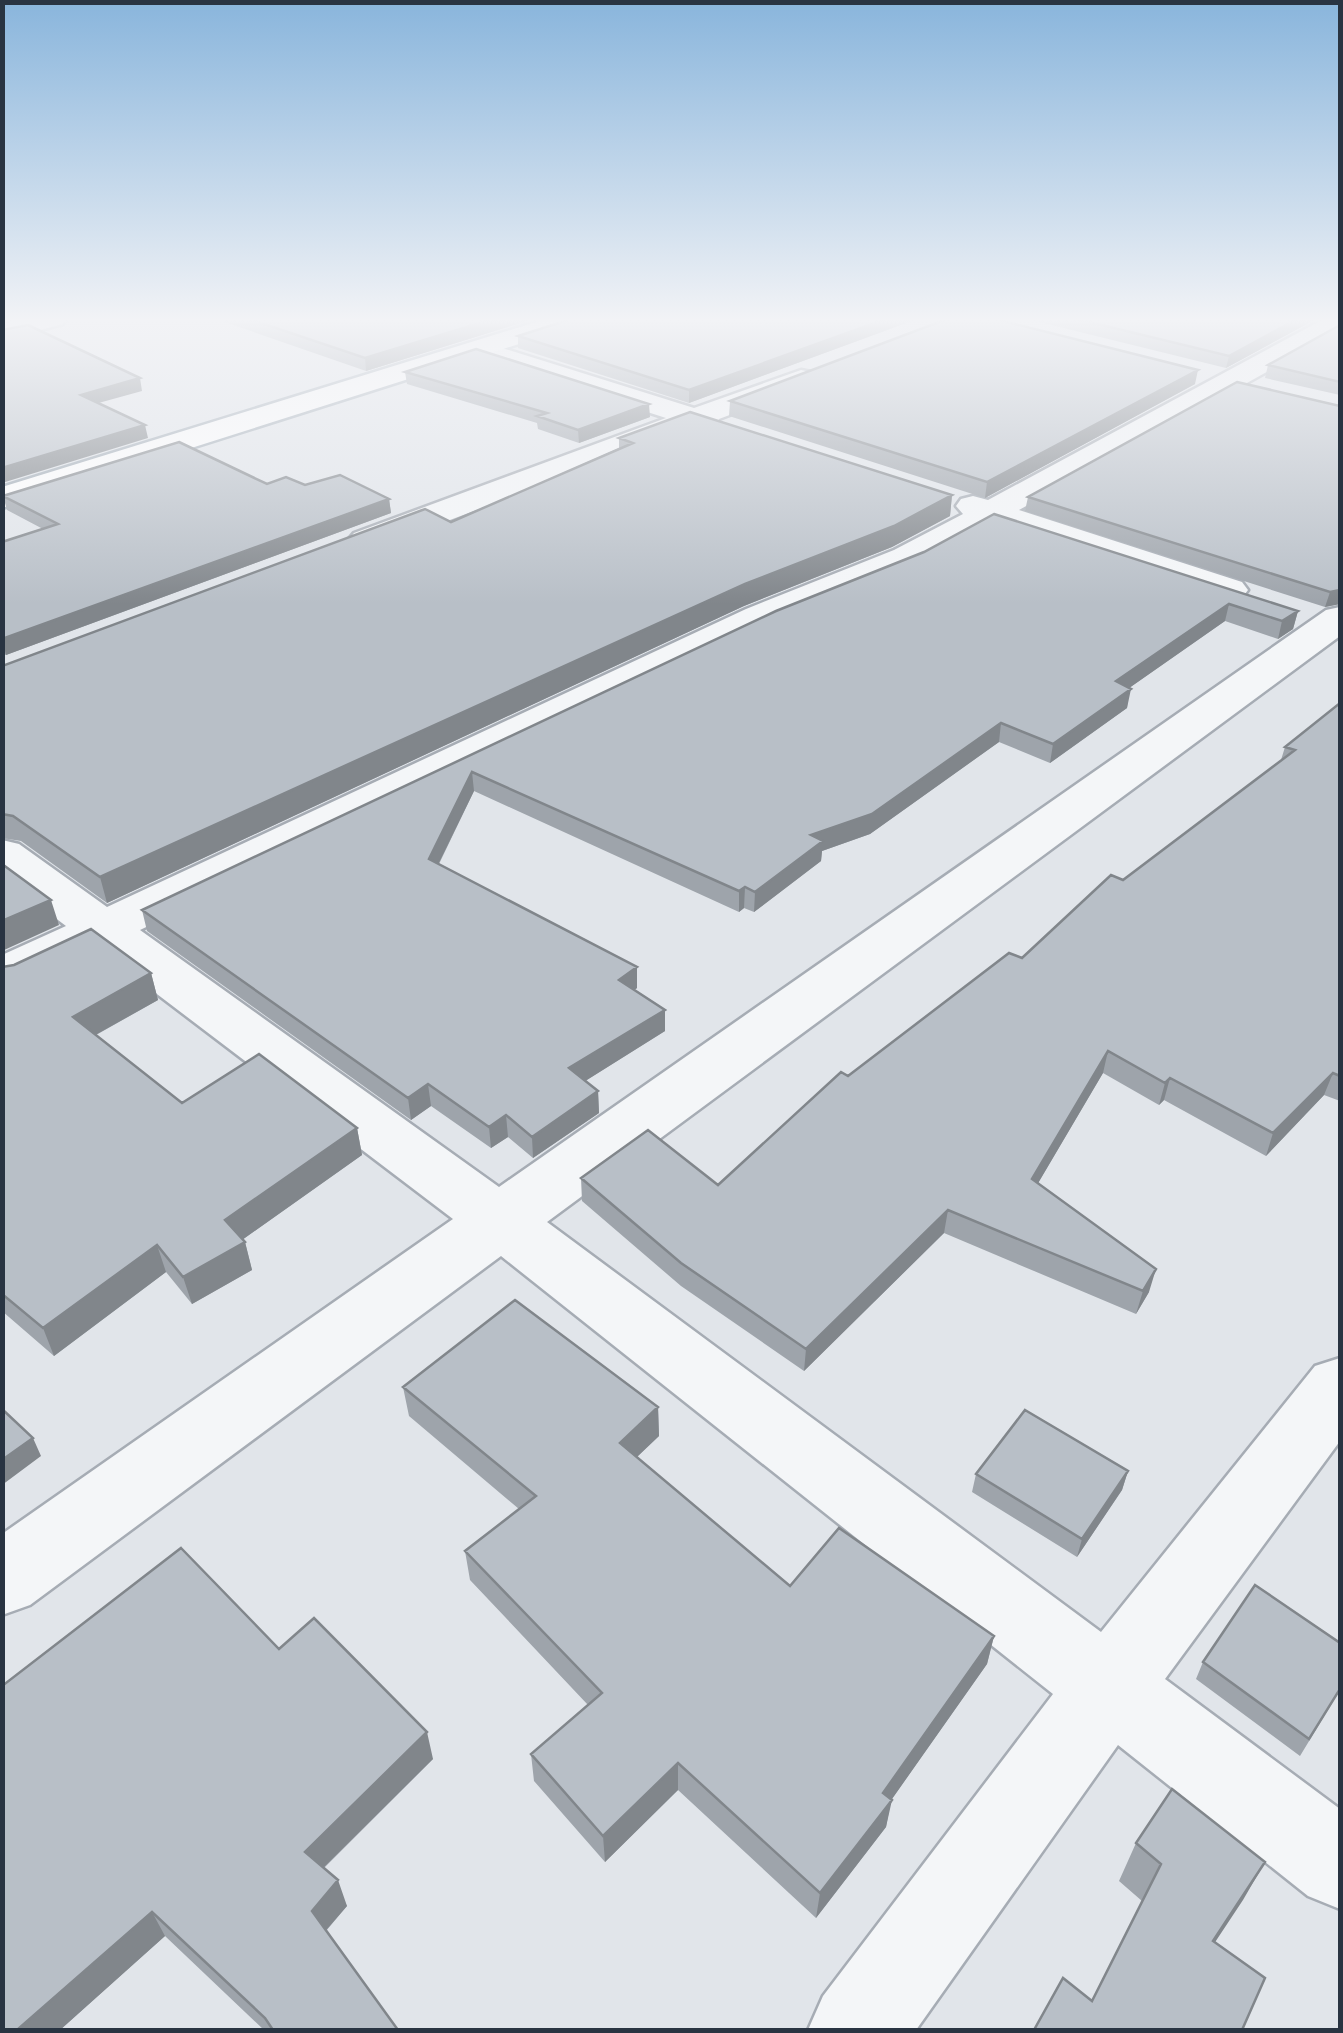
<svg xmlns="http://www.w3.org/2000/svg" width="1343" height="2033" font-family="'Nunito Sans',sans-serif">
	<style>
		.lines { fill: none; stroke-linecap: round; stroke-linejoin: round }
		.minor-casing { stroke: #a6acb4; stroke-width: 5 }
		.major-casing { stroke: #a0abb5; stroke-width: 5 }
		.minor { fill: #f4f6f8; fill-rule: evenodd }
		.major { fill: #fff; fill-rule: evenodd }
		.wall { fill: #9ea4ab }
		.shaded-wall { fill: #81868b }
		.building { fill: #b8bfc7; stroke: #81868b; stroke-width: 2.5 }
	</style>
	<rect width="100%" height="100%" fill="#e1e5ea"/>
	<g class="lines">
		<defs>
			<path id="minor" d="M 22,319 L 67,319 L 63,324 L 2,340 L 2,324 Z
				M 1324,319 L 1340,319 L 1340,331 L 1019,510 L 1242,582 L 1248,590 L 1242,598 L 1229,601 L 1216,598 L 994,524 L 920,566 L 774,625 L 140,930 L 499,1187 L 1326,610 L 1340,607 L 1340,636 L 547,1222 L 1101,1632 L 1315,1366 L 1340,1358 L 1340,1441 L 1165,1679 L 1340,1809 L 1340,1909 L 1308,1896 L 1118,1745 L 916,2030 L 808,2030 L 823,1996 L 1053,1694 L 501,1256 L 30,1605 L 2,1615 L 2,1534 L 453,1219 L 99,950 L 21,988 L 2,992 L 2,955 L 66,926 L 2,878 L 2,840 L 19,844 L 107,907 L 746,609 L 894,550 L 963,514 L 956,506 L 961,499 L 973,496 L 988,500 Z
				M 480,341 L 694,408 L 801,370 L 811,372 L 815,378 L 811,384 L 719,419 L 716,427 L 695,428 L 378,547 L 366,551 L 354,547 L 348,540 L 354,533 L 666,418 L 470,355 L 466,349 L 470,343 Z"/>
			<path id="major" d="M 546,319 L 586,319 L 582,324 L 2,508 L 2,487 Z"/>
		</defs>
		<use href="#minor" class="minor-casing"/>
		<use href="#major" class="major-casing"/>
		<use href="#minor" class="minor"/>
		<use href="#major" class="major"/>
	</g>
	<path class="wall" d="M 216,319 L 533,319 L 366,371 Z
		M 917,319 L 689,403 L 518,348 L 518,336 Z
		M 1027,319 L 1316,319 L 1226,368 Z
		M 1340,325 L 1340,395 L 1265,378 L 1268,365 Z
		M 405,372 L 650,417 L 579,443 L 538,429 L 537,423 L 407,384 Z
		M 1195,384 L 985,498 L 729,416 L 730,401 Z
		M 1340,406 L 1340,604 L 1325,607 L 1025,511 L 1028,497 Z
		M 619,438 L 952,495 L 950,516 L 892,547 L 744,606 L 107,903 L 21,841 L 2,838 L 2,666 L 451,522 L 619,448 Z
		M 267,484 L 389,499 L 391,513 L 6,655 L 2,653 L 2,542 L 43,529 L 7,510 L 3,496 Z
		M 924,552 L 1298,611 L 1293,629 L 1278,639 L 1225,621 L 1129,688 L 1127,708 L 1050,763 L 999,742 L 870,834 L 822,851 L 821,861 L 754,912 L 744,908 L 739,912 L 474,791 L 439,864 L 637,988 L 634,990 L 665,1010 L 665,1031 L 585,1081 L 598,1091 L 599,1113 L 533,1158 L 508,1137 L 491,1148 L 431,1106 L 411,1120 L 147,931 L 142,910 Z
		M 1340,703 L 1340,1101 L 1324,1095 L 1266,1156 L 1164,1100 L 1159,1105 L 1103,1073 L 1038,1183 L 1149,1292 L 1136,1314 L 944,1233 L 804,1371 L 681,1286 L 582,1201 L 581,1178 L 718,1185 L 848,1076 L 1022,958 L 1281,760 L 1285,747 Z
		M 2,967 L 151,973 L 158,1000 L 96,1035 L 182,1103 L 357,1128 L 362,1155 L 242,1240 L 245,1242 L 252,1270 L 192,1304 L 166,1272 L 54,1356 L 2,1311 Z
		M 403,1387 L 658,1407 L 659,1436 L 637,1457 L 790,1586 L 994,1636 L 987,1664 L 891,1800 L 886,1827 L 816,1918 L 678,1790 L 605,1862 L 534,1781 L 531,1754 L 588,1705 L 470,1580 L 465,1551 L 519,1509 L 409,1416 Z
		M 1128,1471 L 1122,1490 L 1077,1557 L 972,1492 L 976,1474 Z
		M 279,1649 L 433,1759 L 324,1868 L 347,1906 L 326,1931 L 398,2030 L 264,2030 L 165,1936 L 60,2030 L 2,2030 Z
		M 1203,1662 L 1340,1690 L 1300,1756 L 1196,1679 Z
		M 1136,1843 L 1243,1900 L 1142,1901 L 1119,1881 Z"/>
	<path class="shaded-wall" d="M 493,319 L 533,319 L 366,371 L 365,358 Z
		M 886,319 L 917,319 L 689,403 L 689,390 Z
		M 1297,319 L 1316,319 L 1226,368 L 1229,356 Z
		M 1198,370 L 1195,384 L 985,498 L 987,482 Z
		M 140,378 L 142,391 L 84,407 L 81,395 Z
		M 649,404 L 650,417 L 579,443 L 578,430 Z
		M 145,425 L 148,438 L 2,483 L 2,468 Z
		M 952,495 L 950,516 L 892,547 L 744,606 L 107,903 L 100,877 L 745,584 Z
		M 389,499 L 391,513 L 6,655 L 2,639 Z
		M 1340,590 L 1340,604 L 1325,607 L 1330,592 Z
		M 1229,604 L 1225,621 L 1112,700 L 1116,681 Z
		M 1298,611 L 1293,629 L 1278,639 L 1282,621 Z
		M 1131,689 L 1127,708 L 1050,763 L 1053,744 Z
		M 1001,723 L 999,742 L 870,834 L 822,851 L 821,861 L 754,912 L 755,892 L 811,835 Z
		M 472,772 L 474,791 L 431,879 L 429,859 Z
		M 745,887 L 744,908 L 739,912 L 739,891 Z
		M 51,900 L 59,925 L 2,951 L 2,921 Z
		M 637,967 L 637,988 L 619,1001 L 619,980 Z
		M 151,973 L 158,1000 L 81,1043 L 73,1017 Z
		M 665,1010 L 665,1031 L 571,1090 L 569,1068 Z
		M 1108,1051 L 1103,1073 L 1027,1202 L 1032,1179 Z
		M 1333,1073 L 1324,1095 L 1266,1156 L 1273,1133 Z
		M 1170,1078 L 1164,1100 L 1159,1105 L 1165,1083 Z
		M 428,1084 L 431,1106 L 411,1120 L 408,1098 Z
		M 598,1091 L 599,1113 L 533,1158 L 532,1137 Z
		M 506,1115 L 508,1137 L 491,1148 L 489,1127 Z
		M 357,1128 L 362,1155 L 232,1247 L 225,1220 Z
		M 948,1210 L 944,1233 L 804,1371 L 806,1349 Z
		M 245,1242 L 252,1270 L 192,1304 L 183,1277 Z
		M 157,1245 L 166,1272 L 54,1356 L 43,1328 Z
		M 1156,1269 L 1149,1292 L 1136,1314 L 1143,1291 Z
		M 658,1407 L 659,1436 L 621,1472 L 620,1443 Z
		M 33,1438 L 41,1456 L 2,1485 L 2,1460 Z
		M 1128,1471 L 1122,1490 L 1077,1557 L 1082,1539 Z
		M 994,1636 L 987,1664 L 885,1809 L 892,1800 L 886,1827 L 816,1918 L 820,1893 L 883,1793 Z
		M 427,1732 L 433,1759 L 314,1877 L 305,1852 Z
		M 678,1763 L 678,1790 L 605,1862 L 603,1836 Z
		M 1265,1862 L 1243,1900 L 1192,1977 L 1213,1941 Z
		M 338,1880 L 347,1906 L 321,1936 L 312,1911 Z
		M 152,1912 L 165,1936 L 60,2030 L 17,2030 Z"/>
	<path class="building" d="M 249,319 L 493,319 L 365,358 Z
		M 571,319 L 886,319 L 689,390 L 518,336 Z
		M 947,319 L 995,319 L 1198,370 L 987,482 L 730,401 Z
		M 1077,319 L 1297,319 L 1229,356 Z
		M 28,325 L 140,378 L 81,395 L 145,425 L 2,468 L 2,330 Z
		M 1340,325 L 1340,382 L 1268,365 Z
		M 476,349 L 649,404 L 578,430 L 537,416 L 547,413 L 405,372 Z
		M 1237,382 L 1340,406 L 1340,590 L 1330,592 L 1028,497 Z
		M 690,412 L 952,495 L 894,526 L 745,584 L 100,877 L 13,816 L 2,814 L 2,666 L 425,509 L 451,522 L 633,443 L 619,438 Z
		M 179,442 L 267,484 L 286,477 L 305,485 L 340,475 L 389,499 L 2,639 L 2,542 L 58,524 L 3,496 Z
		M 994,514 L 1298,611 L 1282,621 L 1229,604 L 1116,681 L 1131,689 L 1053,744 L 1001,723 L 872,814 L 811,835 L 823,841 L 755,892 L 745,887 L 739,891 L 472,772 L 429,859 L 637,967 L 619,980 L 665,1010 L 569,1068 L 598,1091 L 532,1137 L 506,1115 L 489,1127 L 428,1084 L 408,1098 L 142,910 L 776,611 L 924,552 Z
		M 1340,703 L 1340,1076 L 1333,1073 L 1273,1133 L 1170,1078 L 1165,1083 L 1108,1051 L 1032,1179 L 1156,1269 L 1143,1291 L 948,1210 L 806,1349 L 681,1263 L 581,1178 L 648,1130 L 718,1185 L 841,1072 L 848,1076 L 1009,953 L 1022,958 L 1111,875 L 1123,880 L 1295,750 L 1285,747 Z
		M 2,864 L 51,900 L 2,921 Z
		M 91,929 L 151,973 L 73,1017 L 182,1103 L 259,1054 L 357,1128 L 225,1220 L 245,1242 L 183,1277 L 157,1245 L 43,1328 L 2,1294 L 2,967 L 14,965 Z
		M 515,1300 L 658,1407 L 620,1443 L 790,1586 L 839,1528 L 994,1636 L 883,1793 L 892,1800 L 820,1893 L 678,1763 L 603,1836 L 531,1754 L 602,1693 L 465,1551 L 536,1496 L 403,1387 Z
		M 2,1409 L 33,1438 L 2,1460 Z
		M 1025,1410 L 1128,1471 L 1082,1539 L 976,1474 Z
		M 181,1548 L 279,1649 L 314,1618 L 427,1732 L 305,1852 L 338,1880 L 312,1911 L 398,2030 L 273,2030 L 265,2018 L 152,1912 L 17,2030 L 2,2030 L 2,1686 Z
		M 1255,1585 L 1340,1643 L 1340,1689 L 1309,1739 L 1203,1662 Z
		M 1172,1789 L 1265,1862 L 1213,1941 L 1265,1978 L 1242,2030 L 1034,2030 L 1063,1978 L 1092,2001 L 1161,1864 L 1136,1843 Z"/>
	<linearGradient id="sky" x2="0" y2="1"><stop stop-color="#89b5dc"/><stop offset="0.53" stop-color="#f2f3f6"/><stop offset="1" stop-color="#f2f3f6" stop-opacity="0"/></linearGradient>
	<rect width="1343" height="604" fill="url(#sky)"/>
	<rect width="1343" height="2033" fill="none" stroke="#293442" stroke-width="10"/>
</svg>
